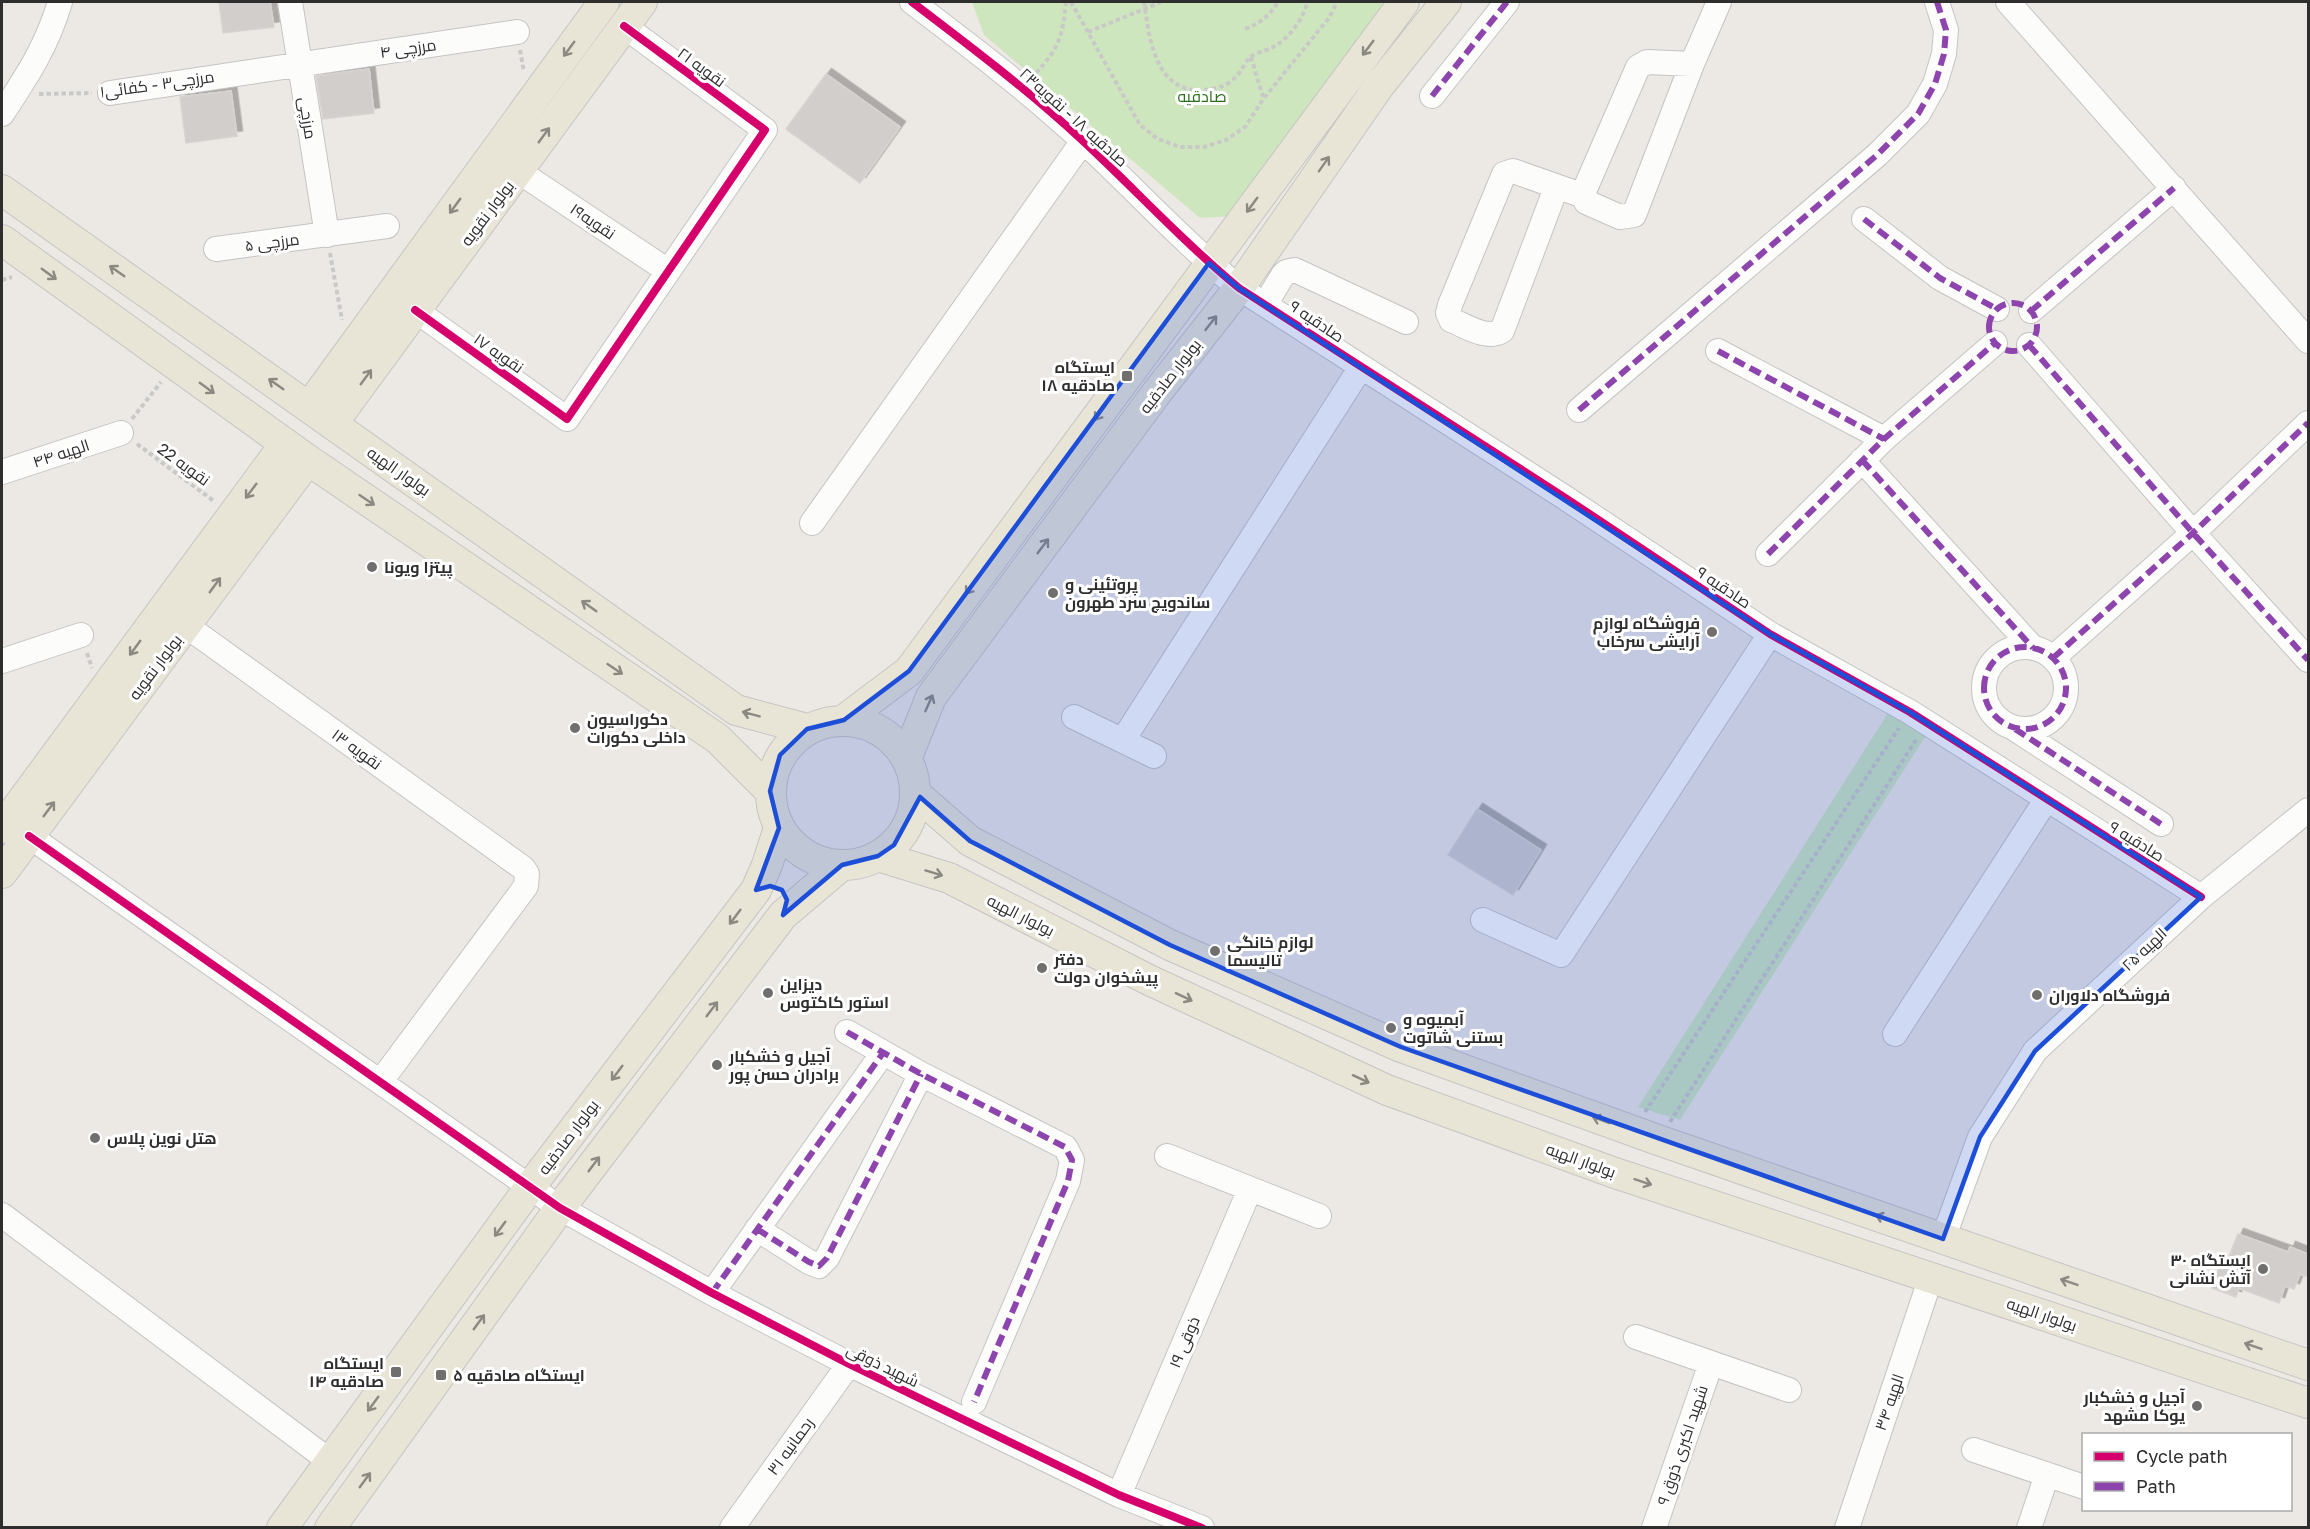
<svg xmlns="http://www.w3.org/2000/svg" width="2310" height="1529" font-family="'Golos Text',Cairo,sans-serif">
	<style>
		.green { fill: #cee6be }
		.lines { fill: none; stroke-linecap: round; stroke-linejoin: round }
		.stream { stroke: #99d6ec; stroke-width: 6 }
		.building { fill: #d1cecb; stroke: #d7d4d0; stroke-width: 1.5; filter: url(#shadow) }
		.minor-casing { stroke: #c5c4c5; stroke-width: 26 }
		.major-casing { stroke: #c6c5c4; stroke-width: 32 }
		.path { stroke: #c9c9c8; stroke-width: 4; stroke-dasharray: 4.5 3; stroke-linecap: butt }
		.minor { stroke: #fcfcfb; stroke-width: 24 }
		.major { stroke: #e8e4d6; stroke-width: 30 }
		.quiet { stroke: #8e44ad; stroke-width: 6; stroke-dasharray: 12 6; stroke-linecap: butt }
		.cycleway-casing { stroke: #fff; stroke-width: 11 }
		.cycleway { stroke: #d6006c; stroke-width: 8 }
		.oneway { stroke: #8b8982 }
		.marked { fill: #1d4ed8; fill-opacity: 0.2; stroke: #1d4ed8; stroke-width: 4.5; stroke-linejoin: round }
		.poi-dot { fill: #706f6e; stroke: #fff; stroke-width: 2 }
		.labels { text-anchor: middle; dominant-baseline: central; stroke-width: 6; stroke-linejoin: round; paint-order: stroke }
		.street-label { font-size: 16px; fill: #2e2e2e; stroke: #fff }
		.park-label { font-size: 16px; fill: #2c6e1b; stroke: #fff }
		.poi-label { font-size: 16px; font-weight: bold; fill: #2e2e2e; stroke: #fff; text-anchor: start }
	</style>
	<defs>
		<filter id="shadow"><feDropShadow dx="5.5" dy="-5.5" stdDeviation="0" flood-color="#0004"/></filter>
	</defs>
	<rect width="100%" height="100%" fill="#ece8e4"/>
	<path class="green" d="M 972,2 L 1389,2 L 1232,216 L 1200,218 L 984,35 Z
		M 1890,710 L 1927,734 L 1680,1120 L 1638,1107 Z"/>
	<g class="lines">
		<path class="stream" d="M 2,846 L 9,836"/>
	</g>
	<path class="building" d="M 219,2 L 270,2 L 274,27 L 223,33 Z
		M 369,69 L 374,113 L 323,119 L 316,76 Z
		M 826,74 L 900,127 L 860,183 L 786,129 Z
		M 231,91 L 237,136 L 186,143 L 180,97 Z
		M 1477,809 L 1541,850 L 1513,895 L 1448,855 Z
		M 2238,1234 L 2288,1252 L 2290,1247 L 2308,1254 L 2308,1277 L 2300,1274 L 2294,1289 L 2285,1286 L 2279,1303 L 2239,1288 L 2236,1297 L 2212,1288 L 2221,1262 L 2226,1264 Z"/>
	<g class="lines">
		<defs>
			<path id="minor" d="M 290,2 L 327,235
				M 912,2 C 970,46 1028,90 1082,140 C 1135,189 1183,242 1239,288 L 1564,497 L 1770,634 L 1910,712 L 2201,897
				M 2008,2 L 2308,341
				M 1692,64 L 1647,62 L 1638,67 L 1585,189 L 1584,196 L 1586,202 L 1620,217 L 1634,215 L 1692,64 L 1719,2
				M 110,93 L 517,32
				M 1432,96 L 1507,2
				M 2,114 C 27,76 47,46 60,2
				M 518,171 L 668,271
				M 1556,188 L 1502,331 C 1486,340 1466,326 1451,320 L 1448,313 L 1450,305 L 1504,174 L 1513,171 L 1584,196
				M 1864,219 L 1940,278 L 1997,309
				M 216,249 L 387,226
				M 1266,303 L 1283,275 L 1286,272 L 1295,270 L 1406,322
				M 415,310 L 567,419 L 765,130 L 624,26
				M 2031,311 L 2174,188
				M 2029,345 L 2193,533 L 2308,660
				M 1718,351 L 1884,439
				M 1579,410 L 1877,155 L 1918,114 L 1935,84 L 1944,54 L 1946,30 L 1937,2
				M 1862,460 L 2033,648
				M 2,472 L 121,433
				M 812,523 L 1083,141
				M 1768,554 L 1884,439 L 1995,343
				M 185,625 L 523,868 L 527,874 L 526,886 L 381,1081
				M1984 688a41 41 0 1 1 82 0a41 41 0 1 1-82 0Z
				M 2053,658 L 2193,533 L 2308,423
				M 2,661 L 81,635
				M 1074,717 L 1154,756
				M 2015,729 L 2161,824
				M 1123,740 L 1361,367
				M 29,836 L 560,1208 L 712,1293 L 849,1364 L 1119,1495 L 1202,1528
				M 1483,920 L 1561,955 L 1770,634
				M 847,1032 L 921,1074 L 1065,1147 L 1072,1160 L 1068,1181 L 974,1402
				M 1895,1034 L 2046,800
				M 1167,1156 L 1319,1216
				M 2,1215 L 331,1462
				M 757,1229 L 809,1262 L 819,1266 L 827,1258 L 921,1074
				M 1943,1239 L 1980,1137 L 2035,1051 L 2201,897 L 2308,810
				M 712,1293 L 883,1053
				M 1636,1337 L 1789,1390
				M 1974,1450 L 2084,1487
				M 1119,1495 L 1250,1189
				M 732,1528 L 849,1364
				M 1654,1528 L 1711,1363
				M 1847,1528 L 1931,1277
				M 2029,1528 L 2047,1475"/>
			<path id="major" d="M 2,190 L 736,710 L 807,729
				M 2,240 L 308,460 L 718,739 L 770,791
				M 309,407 L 604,2
				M 332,424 L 642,2
				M 844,720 L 909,671 L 1404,2
				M771 793a72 72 0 1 1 144 0a72 72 0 1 1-144 0Z
				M 907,757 L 931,697 L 1158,391 L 1239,288 L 1379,86 L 1446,2
				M 916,794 L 970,841 L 1170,945 L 1401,1047 L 1658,1140 L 2308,1365
				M 2,828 L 285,444
				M 878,856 L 949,878 L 1149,980 L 1387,1090 L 1612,1172 L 2308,1403
				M 2,873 L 308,460
				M 282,1528 L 530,1187 L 756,890 L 767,865 L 779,828
				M 330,1528 L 560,1208 L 783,915 L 842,865"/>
		</defs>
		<use href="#minor" class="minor-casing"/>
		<use href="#major" class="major-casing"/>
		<path class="path" d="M 1071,2 L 1140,125 L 1158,139 L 1180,147 L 1204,147 L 1226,140 L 1245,127 L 1264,98 L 1329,18 L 1337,2
			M 1144,2 C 1149,35 1154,91 1200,90 C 1210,90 1221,88 1230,82 C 1242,73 1243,65 1250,57 C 1255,53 1265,51 1271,48 C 1287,41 1304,19 1307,2
			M 1245,29 C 1261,23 1269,16 1278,2
			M 1088,32 L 1161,2
			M 520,50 L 524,72
			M 1251,57 L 1263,97
			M 1036,73 C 1060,47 1062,37 1066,2
			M 39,94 L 92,93
			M 330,253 L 342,320
			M 2,280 L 12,277
			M 132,419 L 161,382
			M 137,444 L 215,502
			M 87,653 L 92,668
			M 1645,1112 L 1899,728
			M 1670,1122 L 1916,740"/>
		<use href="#minor" class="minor"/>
		<use href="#major" class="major"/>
		<path class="quiet" d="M 1432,96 L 1507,2
			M 1864,219 L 1940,278 L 1997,309
			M1989 327a24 24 0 1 1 48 0a24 24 0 1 1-48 0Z
			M 2031,311 L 2174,188
			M 2029,345 L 2193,533 L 2308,660
			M 1718,351 L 1884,439
			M 1579,410 L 1877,155 L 1918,114 L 1935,84 L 1944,54 L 1946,30 L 1937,2
			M 1862,460 L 2033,648
			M 1768,554 L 1884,439 L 1995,343
			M1984 688a41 41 0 1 1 82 0a41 41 0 1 1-82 0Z
			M 2053,658 L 2193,533 L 2308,423
			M 2015,729 L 2161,824
			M 847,1032 L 921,1074 L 1065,1147 L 1072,1160 L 1068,1181 L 974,1402
			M 757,1229 L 809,1262 L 819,1266 L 827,1258 L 921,1074
			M 712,1293 L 883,1053"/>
		<defs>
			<path id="cycleway" d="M 912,2 C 970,46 1028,90 1082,140 C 1135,189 1183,242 1239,288 L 1564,497 L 1770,634 L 1910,712 L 2201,897
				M 415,310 L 567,419 L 765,130 L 624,26
				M 29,836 L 560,1208 L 712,1293 L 849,1364 L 1119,1495 L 1202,1528"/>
		</defs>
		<use href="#cycleway" class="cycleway-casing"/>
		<use href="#cycleway" class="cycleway"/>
	</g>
	<defs><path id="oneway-shaft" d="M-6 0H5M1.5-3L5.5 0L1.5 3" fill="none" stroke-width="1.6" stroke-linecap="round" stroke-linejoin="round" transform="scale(1.5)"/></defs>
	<g class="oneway">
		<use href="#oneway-shaft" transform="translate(1368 48) rotate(127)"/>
		<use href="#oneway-shaft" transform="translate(569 49) rotate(126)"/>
		<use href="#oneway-shaft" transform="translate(544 135) rotate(-54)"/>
		<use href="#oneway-shaft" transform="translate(1324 164) rotate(-55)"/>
		<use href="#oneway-shaft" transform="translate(1252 205) rotate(126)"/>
		<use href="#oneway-shaft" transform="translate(455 206) rotate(126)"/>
		<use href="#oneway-shaft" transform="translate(117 271) rotate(-145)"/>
		<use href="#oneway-shaft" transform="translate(49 274) rotate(36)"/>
		<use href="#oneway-shaft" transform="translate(1211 323) rotate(-52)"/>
		<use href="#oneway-shaft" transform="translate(366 377) rotate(-54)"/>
		<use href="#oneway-shaft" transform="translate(276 384) rotate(-145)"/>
		<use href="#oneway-shaft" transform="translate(207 388) rotate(36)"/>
		<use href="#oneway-shaft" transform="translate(1100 413) rotate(126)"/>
		<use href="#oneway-shaft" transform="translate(251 491) rotate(127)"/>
		<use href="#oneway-shaft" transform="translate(367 500) rotate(34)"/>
		<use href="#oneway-shaft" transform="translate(1043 546) rotate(-53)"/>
		<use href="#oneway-shaft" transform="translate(215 585) rotate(-54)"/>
		<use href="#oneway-shaft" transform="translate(971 587) rotate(126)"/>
		<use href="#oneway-shaft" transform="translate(589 606) rotate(-145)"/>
		<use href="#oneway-shaft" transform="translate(135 648) rotate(126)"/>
		<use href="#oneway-shaft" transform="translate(615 669) rotate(34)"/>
		<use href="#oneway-shaft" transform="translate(929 703) rotate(-66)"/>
		<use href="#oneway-shaft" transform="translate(751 714) rotate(-165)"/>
		<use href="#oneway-shaft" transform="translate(49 809) rotate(-53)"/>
		<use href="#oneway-shaft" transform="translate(934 873) rotate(17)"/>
		<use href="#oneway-shaft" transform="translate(735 917) rotate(127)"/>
		<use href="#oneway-shaft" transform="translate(1184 997) rotate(25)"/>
		<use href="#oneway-shaft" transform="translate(712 1009) rotate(-53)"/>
		<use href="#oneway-shaft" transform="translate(617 1073) rotate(127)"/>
		<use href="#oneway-shaft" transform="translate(1361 1079) rotate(25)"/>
		<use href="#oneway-shaft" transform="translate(1601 1120) rotate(-160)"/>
		<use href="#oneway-shaft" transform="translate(594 1164) rotate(-53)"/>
		<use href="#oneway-shaft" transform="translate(1643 1182) rotate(18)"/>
		<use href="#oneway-shaft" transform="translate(1884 1218) rotate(-161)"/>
		<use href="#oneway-shaft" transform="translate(500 1229) rotate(126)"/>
		<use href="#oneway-shaft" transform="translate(2069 1282) rotate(-161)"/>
		<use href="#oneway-shaft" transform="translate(479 1322) rotate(-54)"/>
		<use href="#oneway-shaft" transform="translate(2253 1346) rotate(-161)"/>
		<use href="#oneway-shaft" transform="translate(373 1404) rotate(126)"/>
		<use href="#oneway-shaft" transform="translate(365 1480) rotate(-54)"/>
	</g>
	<path class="marked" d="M 1209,263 L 1239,288 L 1770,634 L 1910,712 L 2201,897 L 2035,1051 L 1980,1137 L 1943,1239 L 1401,1047 L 1170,945 L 970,841 L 920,797 L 894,845 L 878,856 L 842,865 L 783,915 L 787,900 L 782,890 L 770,886 L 756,890 L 779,828 L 770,791 L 780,755 L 807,729 L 844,720 L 909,671 Z"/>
	<g class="poi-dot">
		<rect x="1121" y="370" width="12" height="12" rx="3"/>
		<circle cx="372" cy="567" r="6"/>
		<circle cx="1053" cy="593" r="6"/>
		<circle cx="1712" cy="632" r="6"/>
		<circle cx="575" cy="728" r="6"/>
		<circle cx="1215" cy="951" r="6"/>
		<circle cx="1042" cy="968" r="6"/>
		<circle cx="768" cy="993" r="6"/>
		<circle cx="2037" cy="995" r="6"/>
		<circle cx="1391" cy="1028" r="6"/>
		<circle cx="717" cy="1065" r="6"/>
		<circle cx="95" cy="1138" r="6"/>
		<circle cx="2263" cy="1269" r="6"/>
		<rect x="390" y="1366" width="12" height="12" rx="3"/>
		<rect x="435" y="1369" width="12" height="12" rx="3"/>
		<circle cx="2197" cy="1406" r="6"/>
	</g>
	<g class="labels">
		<g class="street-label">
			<text transform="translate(408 48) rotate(-8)">مرزچی ۴</text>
			<text transform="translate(702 67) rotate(36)">نقویه ۲۱</text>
			<text transform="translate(157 84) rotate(-8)">مرزچی۳ - کفائی۱</text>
			<text transform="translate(1074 117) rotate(42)">صادقیه ۱۸ - نقویه۲۳</text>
			<text transform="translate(308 118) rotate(81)">مرزچی</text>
			<text transform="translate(487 213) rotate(-53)">بولوار نقویه</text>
			<text transform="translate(593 221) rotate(34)">نقویه۱۹</text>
			<text transform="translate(272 242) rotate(-7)">مرزچی ۵</text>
			<text transform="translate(1317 321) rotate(34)">صادقیه ۹</text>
			<text transform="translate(499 353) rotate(35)">نقویه ۱۷</text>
			<text transform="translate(1170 376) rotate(-52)">بولوار صادقیه</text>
			<text transform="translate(61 453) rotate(-18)">الهیه ۴۴</text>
			<text transform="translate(184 464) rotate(36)">نقویه 22</text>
			<text transform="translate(399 471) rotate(35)">بولوار الهیه</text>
			<text transform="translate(1724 587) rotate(34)">صادقیه ۹</text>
			<text transform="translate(155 667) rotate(-53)">بولوار نقویه</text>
			<text transform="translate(357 749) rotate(36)">نقویه ۱۳</text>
			<text transform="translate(2137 841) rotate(32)">صادقیه ۹</text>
			<text transform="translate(1021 915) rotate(27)">بولوار الهیه</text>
			<text transform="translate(2144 949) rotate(-43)">الهیه ۲۵</text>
			<text transform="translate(568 1137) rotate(-53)">بولوار صادقیه</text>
			<text transform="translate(1581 1160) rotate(20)">بولوار الهیه</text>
			<text transform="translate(2042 1314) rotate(19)">بولوار الهیه</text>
			<text transform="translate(1184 1342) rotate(-67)">ذوقی ۱۹</text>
			<text transform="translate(883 1365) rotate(26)">شهید ذوقی</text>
			<text transform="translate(1889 1402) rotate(-71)">الهیه ۳۴</text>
			<text transform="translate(1682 1445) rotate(-71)">شهید اکبری ذوق ۹</text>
			<text transform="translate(790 1446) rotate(-54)">رحمانیه ۳۱</text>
		</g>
		<g class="park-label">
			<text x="1202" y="96">صادقیه</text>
		</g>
		<g class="poi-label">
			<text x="1115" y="367" text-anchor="end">ایستگاه<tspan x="1115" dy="18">صادقیه ۱۸</tspan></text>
			<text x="384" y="567">پیتزا ویونا</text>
			<text x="1065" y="584">پروتئینی و<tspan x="1065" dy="18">ساندویچ سرد طهرون</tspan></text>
			<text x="1700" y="623" text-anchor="end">فروشگاه لوازم<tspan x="1700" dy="18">آرایشی سرخاب</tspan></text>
			<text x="587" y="719">دکوراسیون<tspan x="587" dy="18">داخلی دکورات</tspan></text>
			<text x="1227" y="942">لوازم خانگی<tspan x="1227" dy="18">تالیسما</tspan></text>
			<text x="1054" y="959">دفتر<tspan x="1054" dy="18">پیشخوان دولت</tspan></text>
			<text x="780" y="984">دیزاین<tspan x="780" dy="18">استور کاکتوس</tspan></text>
			<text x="2049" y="995">فروشگاه دلاوران</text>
			<text x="1403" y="1019">آبمیوه و<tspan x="1403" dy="18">بستنی شاتوت</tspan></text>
			<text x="729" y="1056">آجیل و خشکبار<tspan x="729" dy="18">برادران حسن پور</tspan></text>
			<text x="107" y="1138">هتل نوین پلاس</text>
			<text x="2251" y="1260" text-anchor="end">ایستگاه ۳۰<tspan x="2251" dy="18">آتش نشانی</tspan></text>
			<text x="384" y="1363" text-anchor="end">ایستگاه<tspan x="384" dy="18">صادقیه ۱۴</tspan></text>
			<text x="453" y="1375">ایستگاه صادقیه ۵</text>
			<text x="2185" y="1397" text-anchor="end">آجیل و خشکبار<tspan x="2185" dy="18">یوکا مشهد</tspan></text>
		</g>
	</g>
	<rect width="2310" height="1529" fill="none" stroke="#2e2e2e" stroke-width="6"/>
	<rect x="2082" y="1433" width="210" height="78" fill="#ffffff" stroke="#ababab" stroke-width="1.5"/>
	<rect x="2094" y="1452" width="30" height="9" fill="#d6006c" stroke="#ababab" stroke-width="1.5"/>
	<text x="2136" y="1463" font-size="18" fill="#2e2e2e">Cycle path</text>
	<rect x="2094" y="1482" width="30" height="9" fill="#8e44ad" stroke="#ababab" stroke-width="1.5"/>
	<text x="2136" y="1493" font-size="18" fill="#2e2e2e">Path</text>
</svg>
